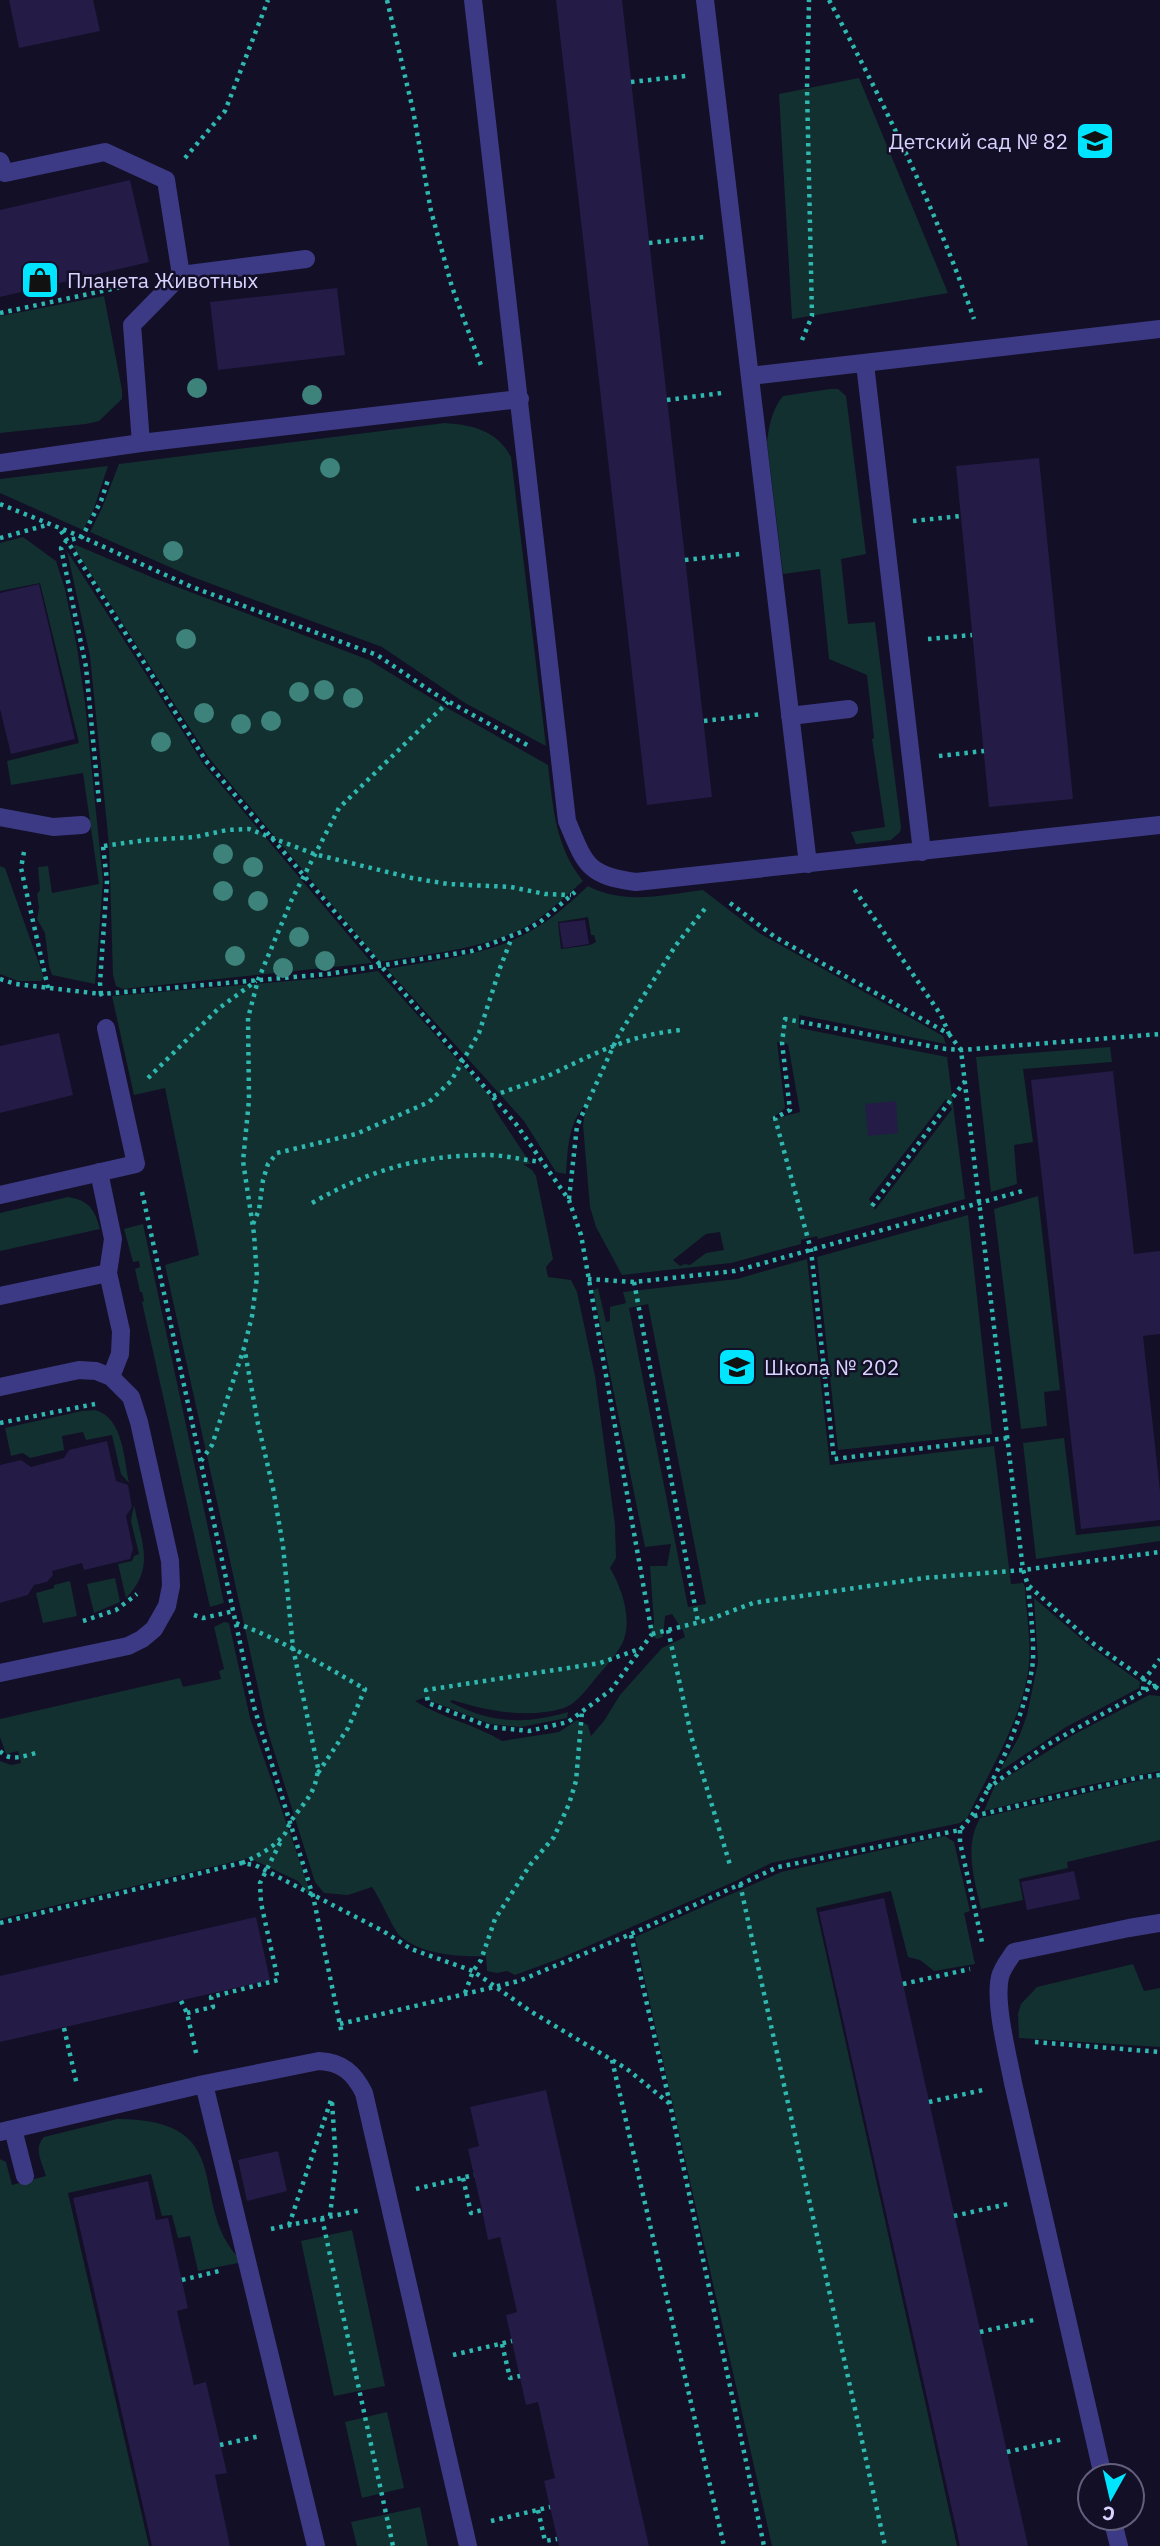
<svg xmlns="http://www.w3.org/2000/svg" width="1160" height="2546" font-family="'IBM Plex Sans',sans-serif">
	<style>
		.green { fill: #12302f; fill-rule: evenodd }
		.building { fill: #241b47 }
		.lines { fill: none; stroke-linecap: round; stroke-linejoin: round }
		.path { stroke: #2fb8b0; stroke-width: 4.5; stroke-dasharray: 3.5 5; stroke-linecap: butt }
		.minor { stroke: #3d3a85; stroke-width: 18 }
		.tree { fill: #3d827b }
		.labels { text-anchor: middle; dominant-baseline: central; stroke-width: 5; stroke-linejoin: round; paint-order: stroke }
		.poi-label { font-size: 21px; fill: #d9d4ff; stroke: #130f26; text-anchor: start }
	</style>
	<rect width="100%" height="100%" fill="#130f26"/>
	<path class="green" d="M 859,78 L 948,293 L 792,319 L 779,94 Z
		M 104,296 L 122,390 L 122,399 L 99,421 L 86,424 L 0,433 L 0,316 Z
		M 830,389 L 838,389 L 846,396 L 866,554 L 841,559 L 848,624 L 875,622 L 901,827 L 900,832 L 891,840 L 856,844 L 851,832 L 885,827 L 872,739 L 874,738 L 867,675 L 829,659 L 820,569 L 783,574 L 767,442 C 769,426 772,409 783,396 Z
		M 445,423 C 474,425 497,431 511,457 L 546,746 L 465,703 L 382,647 L 190,576 L 90,532 L 102,508 L 119,464 Z
		M 108,466 L 93,511 L 83,530 L 0,493 L 0,479 Z
		M 23,537 L 56,561 L 65,589 L 77,647 L 85,703 L 103,881 L 95,984 L 52,975 L 49,966 L 45,933 L 37,919 L 39,908 L 37,894 L 40,890 L 38,867 L 48,866 L 52,893 L 99,884 L 83,773 L 11,785 L 7,761 L 79,743 L 40,583 L 0,591 L 0,543 Z
		M 76,545 L 156,579 L 369,660 L 444,706 L 548,765 C 553,806 555,847 583,881 C 568,894 553,908 537,920 C 497,948 429,954 380,962 L 209,758 L 73,546 Z
		M 67,551 L 204,765 L 372,963 L 123,989 L 116,986 L 113,975 L 109,845 L 90,656 Z
		M 0,866 L 5,868 L 44,978 L 41,981 L 18,981 L 0,974 Z
		M 588,886 C 624,905 664,895 703,890 L 759,933 L 943,1036 L 946,1044 L 799,1015 L 799,1028 L 947,1057 L 965,1199 L 818,1239 L 817,1236 L 801,1240 L 801,1244 L 731,1263 L 622,1275 L 596,1227 L 590,1207 L 583,1125 L 586,1104 C 568,1123 568,1148 566,1174 L 556,1172 L 524,1121 L 387,969 C 434,960 486,956 529,932 C 551,920 570,903 588,886 ZM 588,917 L 591,935 L 594,935 L 596,942 L 590,945 L 561,949 L 558,922 ZM 777,1042 L 788,1044 L 800,1112 L 770,1120 L 785,1108 ZM 946,1099 L 952,1109 L 875,1210 L 869,1199 ZM 720,1232 L 724,1250 L 706,1253 L 690,1265 L 685,1264 L 680,1266 L 673,1260 L 706,1234 Z
		M 378,971 L 490,1096 L 495,1110 L 531,1164 L 523,1164 L 532,1170 L 536,1176 L 553,1259 L 546,1267 L 548,1277 L 571,1280 L 577,1292 L 595,1376 L 615,1525 L 616,1558 L 610,1568 C 623,1590 635,1626 619,1649 C 612,1660 603,1669 595,1679 C 587,1689 576,1704 564,1708 C 528,1719 487,1711 452,1700 L 450,1702 C 491,1723 523,1725 568,1712 L 567,1718 L 521,1727 L 490,1724 L 423,1698 L 415,1701 C 442,1718 474,1724 502,1741 L 559,1732 L 577,1720 L 588,1725 L 591,1736 L 604,1721 L 620,1695 L 662,1648 L 685,1637 L 683,1631 L 672,1614 L 665,1616 L 663,1637 L 657,1639 L 650,1635 L 654,1623 L 650,1566 L 667,1566 L 671,1544 L 645,1547 L 593,1290 L 598,1288 L 606,1322 L 610,1321 L 610,1307 L 626,1303 L 623,1292 L 737,1279 L 807,1259 L 830,1465 L 994,1446 L 1011,1584 L 1023,1583 L 1025,1587 C 1026,1612 1031,1638 1029,1663 C 1025,1714 989,1772 967,1818 L 960,1823 L 771,1863 L 738,1880 L 561,1958 L 515,1975 L 507,1971 L 497,1973 L 487,1971 L 486,1956 C 459,1957 422,1955 400,1936 C 393,1929 380,1898 372,1887 L 348,1895 L 324,1893 L 315,1882 L 267,1729 L 165,1265 L 199,1255 L 165,1088 L 134,1095 L 112,996 L 336,977 ZM 648,1304 L 706,1604 L 688,1607 L 629,1308 Z
		M 1110,1047 L 1112,1062 L 1023,1069 L 1033,1142 L 1014,1145 L 1017,1184 L 991,1192 L 976,1057 Z
		M 1038,1196 L 1060,1390 L 1044,1392 L 1047,1426 L 1021,1429 L 994,1209 Z
		M 68,1197 C 89,1200 95,1210 100,1229 L 0,1251 L 0,1213 Z
		M 968,1215 L 992,1434 L 838,1450 L 817,1257 Z
		M 143,1224 L 224,1603 L 210,1607 L 142,1302 L 144,1301 L 142,1292 L 140,1292 L 135,1269 L 140,1267 L 139,1261 L 133,1262 L 124,1229 Z
		M 95,1410 C 123,1417 124,1459 129,1483 L 121,1474 L 112,1435 L 86,1440 L 83,1432 L 62,1436 L 64,1450 L 30,1458 L 23,1453 L 11,1456 L 5,1428 L 82,1411 Z
		M 1064,1438 L 1076,1535 L 1160,1526 L 1160,1541 L 1036,1559 L 1023,1443 Z
		M 134,1505 C 141,1541 156,1568 126,1598 L 118,1564 L 132,1561 L 134,1556 L 139,1554 L 131,1521 Z
		M 115,1578 L 120,1602 L 94,1613 L 87,1584 Z
		M 70,1581 L 77,1616 L 43,1623 L 36,1593 L 54,1588 L 54,1585 Z
		M 1034,1598 L 1091,1647 L 1140,1682 L 1139,1688 L 1066,1727 L 999,1772 L 1019,1737 L 1027,1715 L 1038,1662 Z
		M 224,1622 L 229,1623 L 250,1718 L 313,1900 L 298,1881 L 249,1858 L 0,1919 L 0,1761 L 11,1765 L 21,1763 L 18,1751 L 6,1754 L 0,1737 L 0,1719 L 180,1678 L 183,1687 L 221,1679 L 219,1671 L 224,1669 L 214,1627 Z
		M 1149,1695 L 1160,1696 L 1160,1771 L 1079,1787 L 984,1811 L 995,1785 L 1073,1735 Z
		M 1160,1778 L 1160,1840 L 1067,1862 L 1068,1868 L 1019,1879 L 1023,1900 L 981,1909 C 974,1879 964,1846 980,1818 L 1146,1779 Z
		M 945,1836 L 954,1842 L 970,1911 L 964,1913 L 975,1964 L 934,1971 L 920,1960 L 908,1957 L 891,1891 L 816,1908 L 957,2546 L 772,2546 L 635,1937 L 781,1872 Z
		M 1133,1964 L 1144,1991 L 1160,1988 L 1160,2047 L 1019,2038 L 1018,2014 L 1021,2004 L 1037,1987 Z
		M 117,2119 C 244,2119 183,2206 243,2262 L 198,2271 L 190,2236 L 178,2238 L 172,2215 L 162,2216 L 151,2174 L 68,2193 L 149,2546 L 0,2546 L 0,2159 L 6,2162 L 12,2185 L 46,2176 C 42,2163 33,2148 44,2137 Z
		M 352,2230 L 385,2386 L 334,2396 L 301,2241 Z
		M 387,2412 L 404,2488 L 362,2498 L 345,2422 Z
		M 420,2507 L 428,2546 L 357,2546 L 351,2522 Z"/>
	<path class="building" d="M 9,0 L 93,0 L 100,31 L 19,48 Z
		M 556,0 L 622,0 L 712,797 L 647,805 Z
		M 130,180 L 149,262 L 0,297 L 0,210 Z
		M 337,288 L 345,355 L 218,370 L 210,302 Z
		M 1039,458 L 1073,799 L 989,807 L 956,466 Z
		M 39,584 L 75,739 L 11,754 L 0,709 L 0,593 Z
		M 585,920 L 589,944 L 563,948 L 559,923 Z
		M 59,1033 L 73,1095 L 0,1113 L 0,1046 Z
		M 1113,1071 L 1134,1254 L 1160,1251 L 1160,1334 L 1143,1336 L 1160,1491 L 1160,1520 L 1081,1529 L 1031,1080 Z
		M 896,1101 L 898,1133 L 868,1136 L 865,1104 Z
		M 107,1441 L 116,1481 L 128,1485 L 132,1507 L 126,1516 L 133,1549 L 130,1559 L 84,1570 L 82,1563 L 52,1571 L 53,1575 L 47,1582 L 34,1585 L 28,1595 L 0,1603 L 0,1465 L 21,1460 L 31,1467 L 64,1458 L 69,1450 Z
		M 1074,1871 L 1080,1899 L 1027,1910 L 1021,1882 Z
		M 884,1898 L 903,1984 L 1028,2546 L 960,2546 L 819,1912 Z
		M 256,1917 L 270,1980 L 0,2042 L 0,1976 Z
		M 546,2090 L 649,2546 L 559,2546 L 544,2481 L 555,2478 L 538,2402 L 526,2405 L 506,2315 L 517,2312 L 500,2237 L 488,2240 L 482,2210 L 468,2149 L 479,2146 L 470,2107 Z
		M 278,2151 L 287,2191 L 247,2201 L 238,2160 Z
		M 148,2181 L 156,2220 L 168,2218 L 188,2308 L 177,2311 L 194,2385 L 206,2382 L 227,2473 L 215,2475 L 230,2546 L 152,2546 L 73,2198 Z"/>
	<g class="lines">
		<path class="path" d="M 387,0 L 413,110 L 431,211 L 452,287 L 482,368
			M 829,0 C 884,103 935,208 974,319
			M 631,82 L 686,76
			M 185,158 L 225,111 L 268,0
			M 649,243 L 704,237
			M 0,313 L 126,286
			M 802,340 L 812,316 L 807,89 L 809,0
			M 667,400 L 722,393
			M 0,504 L 82,537 L 192,587 L 377,655 L 435,694 L 529,746
			M 913,521 L 961,516
			M 61,531 L 206,761 L 516,1124 L 569,1200 L 581,1235 L 652,1634 L 611,1690 L 568,1722 L 529,1731 L 490,1727 L 428,1703 L 426,1690 L 600,1663 L 642,1648
			M 0,538 L 47,525
			M 685,560 L 740,554
			M 928,639 L 972,635
			M 704,721 L 762,714
			M 939,756 L 984,751
			M 99,802 L 86,667 L 61,548 L 66,541 L 82,537 L 101,501 L 109,477
			M 104,846 L 146,840 L 195,837 L 227,830 L 249,829 L 314,854 L 412,878 L 448,884 L 511,887 L 545,894 L 571,895
			M 24,852 L 21,868 L 48,988
			M 730,903 L 775,937 L 949,1034 L 941,1015 L 854,889
			M 0,979 L 16,984 L 101,994 L 100,983 L 107,881 L 103,846
			M 102,996 L 101,994 L 328,974 L 472,951 L 524,931 L 540,922 L 575,892
			M 949,1034 L 961,1050 L 1023,1570 L 1028,1585 L 1091,1642 L 1160,1690
			M 148,1078 L 218,1009 L 256,981
			M 493,1096 C 513,1088 535,1082 554,1073 C 600,1051 630,1035 681,1030
			M 142,1192 L 254,1707 L 313,1896 L 342,2034
			M 569,1199 L 577,1126 L 618,1036 L 676,945 L 707,906
			M 312,1203 C 370,1170 420,1155 487,1155 C 505,1155 523,1160 541,1162
			M 872,1206 L 965,1081
			M 253,1224 L 259,1210 L 263,1180 L 268,1164 L 277,1153 L 356,1134 L 429,1102 L 451,1081 L 479,1033 L 500,968 L 512,937
			M 588,1279 L 634,1282 L 735,1271 L 1026,1190
			M 634,1282 L 698,1622
			M 0,1423 L 95,1404
			M 1007,1438 L 834,1459 L 811,1250 L 775,1118 L 790,1110 L 782,1043 L 785,1019 L 946,1049 L 961,1050 L 1160,1034
			M 201,1461 L 212,1445 L 244,1348 L 252,1316 L 257,1277 L 254,1234 L 243,1161 L 249,1100 L 248,1018 L 258,980 L 292,899 L 339,808 L 448,702
			M 194,1615 L 203,1618 L 234,1611
			M 83,1621 L 116,1610 L 137,1594
			M 236,1623 C 282,1640 323,1665 365,1689 L 348,1728 L 318,1773
			M 668,1630 L 692,1739 L 730,1865
			M 652,1634 L 708,1620 L 753,1603 L 924,1578 L 1023,1570 L 1160,1552
			M 1143,1690 L 1144,1680 L 1160,1659
			M 0,1751 C 10,1763 26,1755 40,1752
			M 987,1789 L 1045,1746 L 1153,1686 L 1160,1686
			M 974,1816 L 1136,1778 L 1160,1775
			M 960,1830 L 960,1842 L 982,1942
			M 242,1863 C 256,1857 273,1848 283,1836 C 287,1832 288,1826 291,1821 C 304,1802 316,1794 318,1768 L 293,1648 L 283,1546 L 273,1488 L 258,1424 L 245,1352
			M 740,1884 L 885,2546
			M 0,1923 L 241,1863 L 255,1865 L 383,1931 L 411,1949 L 473,1971 L 530,2011 L 627,2069 L 670,2104
			M 631,1935 L 670,2104 L 764,2546
			M 903,1984 L 970,1969
			M 465,1993 L 473,1971 L 481,1960 L 495,1919 L 530,1865 L 554,1837 L 569,1804 L 576,1781 L 582,1712
			M 181,2001 L 187,2013 L 197,2057
			M 187,2013 L 213,2007 L 211,1997 L 278,1980 L 261,1903 L 260,1883 L 282,1839
			M 340,2024 L 519,1981 L 631,1934 L 778,1867 L 960,1830 C 990,1800 1030,1703 1033,1660 C 1034,1636 1030,1609 1028,1585
			M 64,2028 L 77,2085
			M 1035,2042 L 1160,2052
			M 612,2060 L 724,2546
			M 929,2102 L 983,2090
			M 463,2178 L 471,2213 L 482,2210
			M 416,2189 L 474,2175
			M 330,2216 L 336,2162 L 332,2102
			M 954,2216 L 1012,2203
			M 322,2218 L 393,2546
			M 289,2225 L 332,2097
			M 271,2229 L 361,2210
			M 182,2280 L 219,2271
			M 980,2332 L 1038,2319
			M 502,2344 L 510,2378 L 520,2376
			M 453,2355 L 512,2341
			M 220,2445 L 260,2436
			M 1007,2452 L 1064,2439
			M 538,2510 L 545,2541 L 557,2539
			M 491,2521 L 550,2507"/>
		<path class="minor" d="M 473,0 L 567,821 C 585,864 587,876 636,882 L 1160,825
			M 705,0 L 808,864
			M 0,161 L 5,173 L 105,152 L 166,180 L 181,275
			M 865,364 L 922,852
			M 750,376 L 1160,329
			M 141,443 L 132,325 L 181,275 L 306,259
			M 0,463 L 141,443 L 520,399
			M 790,716 L 849,709
			M 0,817 L 53,827 L 82,825
			M 99,1172 L 113,1239 L 108,1273 L 121,1331 L 120,1354 L 111,1377
			M 0,1195 L 136,1164 L 106,1028
			M 0,1296 L 108,1273
			M 0,1387 L 79,1370 L 96,1371 L 111,1377 L 131,1397 L 139,1422 L 170,1561 L 171,1586 L 167,1606 L 154,1629 L 142,1639 L 128,1646 L 0,1673
			M 204,2084 L 316,2546
			M 13,2129 L 25,2176
			M 0,2132 L 204,2084 L 319,2061 C 342,2062 354,2073 364,2093 L 468,2546
			M 1103,2476 L 1013,2083 C 1008,2056 994,2003 1000,1977 C 1002,1968 1009,1960 1014,1952 L 1129,1928 L 1160,1923
			M 1112,2518 L 1119,2546"/>
	</g>
	<g class="tree">
		<circle cx="197" cy="388" r="10"/>
		<circle cx="312" cy="395" r="10"/>
		<circle cx="330" cy="468" r="10"/>
		<circle cx="173" cy="551" r="10"/>
		<circle cx="186" cy="639" r="10"/>
		<circle cx="324" cy="690" r="10"/>
		<circle cx="299" cy="692" r="10"/>
		<circle cx="353" cy="698" r="10"/>
		<circle cx="204" cy="713" r="10"/>
		<circle cx="271" cy="721" r="10"/>
		<circle cx="241" cy="724" r="10"/>
		<circle cx="161" cy="742" r="10"/>
		<circle cx="223" cy="854" r="10"/>
		<circle cx="253" cy="867" r="10"/>
		<circle cx="223" cy="891" r="10"/>
		<circle cx="258" cy="901" r="10"/>
		<circle cx="299" cy="937" r="10"/>
		<circle cx="235" cy="956" r="10"/>
		<circle cx="325" cy="961" r="10"/>
		<circle cx="283" cy="968" r="10"/>
	</g>
	<defs>
		<symbol id="school-square" viewBox="-11 -11 22 22"><rect x="-9" y="-9" width="18" height="18" rx="4" fill="#00e5ff" stroke="#130f26"/><path d="M0-5L7-2L0 1L-7-2ZM-4 1L0 2.5L4 1V4Q0 6-4 4Z" fill="#111"/></symbol>
		<symbol id="shop-square" viewBox="-11 -11 22 22"><rect x="-9" y="-9" width="18" height="18" rx="4" fill="#00e5ff" stroke="#130f26"/><path d="M-5-2.5h2.3a2.7 3.5 0 0 1 5.4 0H5L5.5 6h-11ZM-1.5-2.5h3a1.5 2.3 0 0 0-3 0Z" fill="#111"/></symbol>
	</defs>
	<g fill-rule="evenodd">
		<use href="#school-square" x="1073" y="119" width="44" height="44"/>
		<use href="#shop-square" x="18" y="258" width="44" height="44"/>
		<use href="#school-square" x="715" y="1345" width="44" height="44"/>
	</g>
	<g class="labels">
		<g class="poi-label">
			<text x="1068" y="141" text-anchor="end">Детский сад № 82</text>
			<text x="67" y="280">Планета Животных</text>
			<text x="764" y="1367">Школа № 202</text>
		</g>
	</g>
	<g transform="translate(1111 2497) rotate(188)"><circle r="33" fill="#130f26" stroke="#625e7d" stroke-width="2"/>
	<path d="M0-5L12 26L0 18L-12 26Z" fill="#00e5ff"/>
	<text y="-10" font-size="19" font-weight="bold" text-anchor="middle" fill="#d9d4ff">С</text>
	</g>
</svg>
